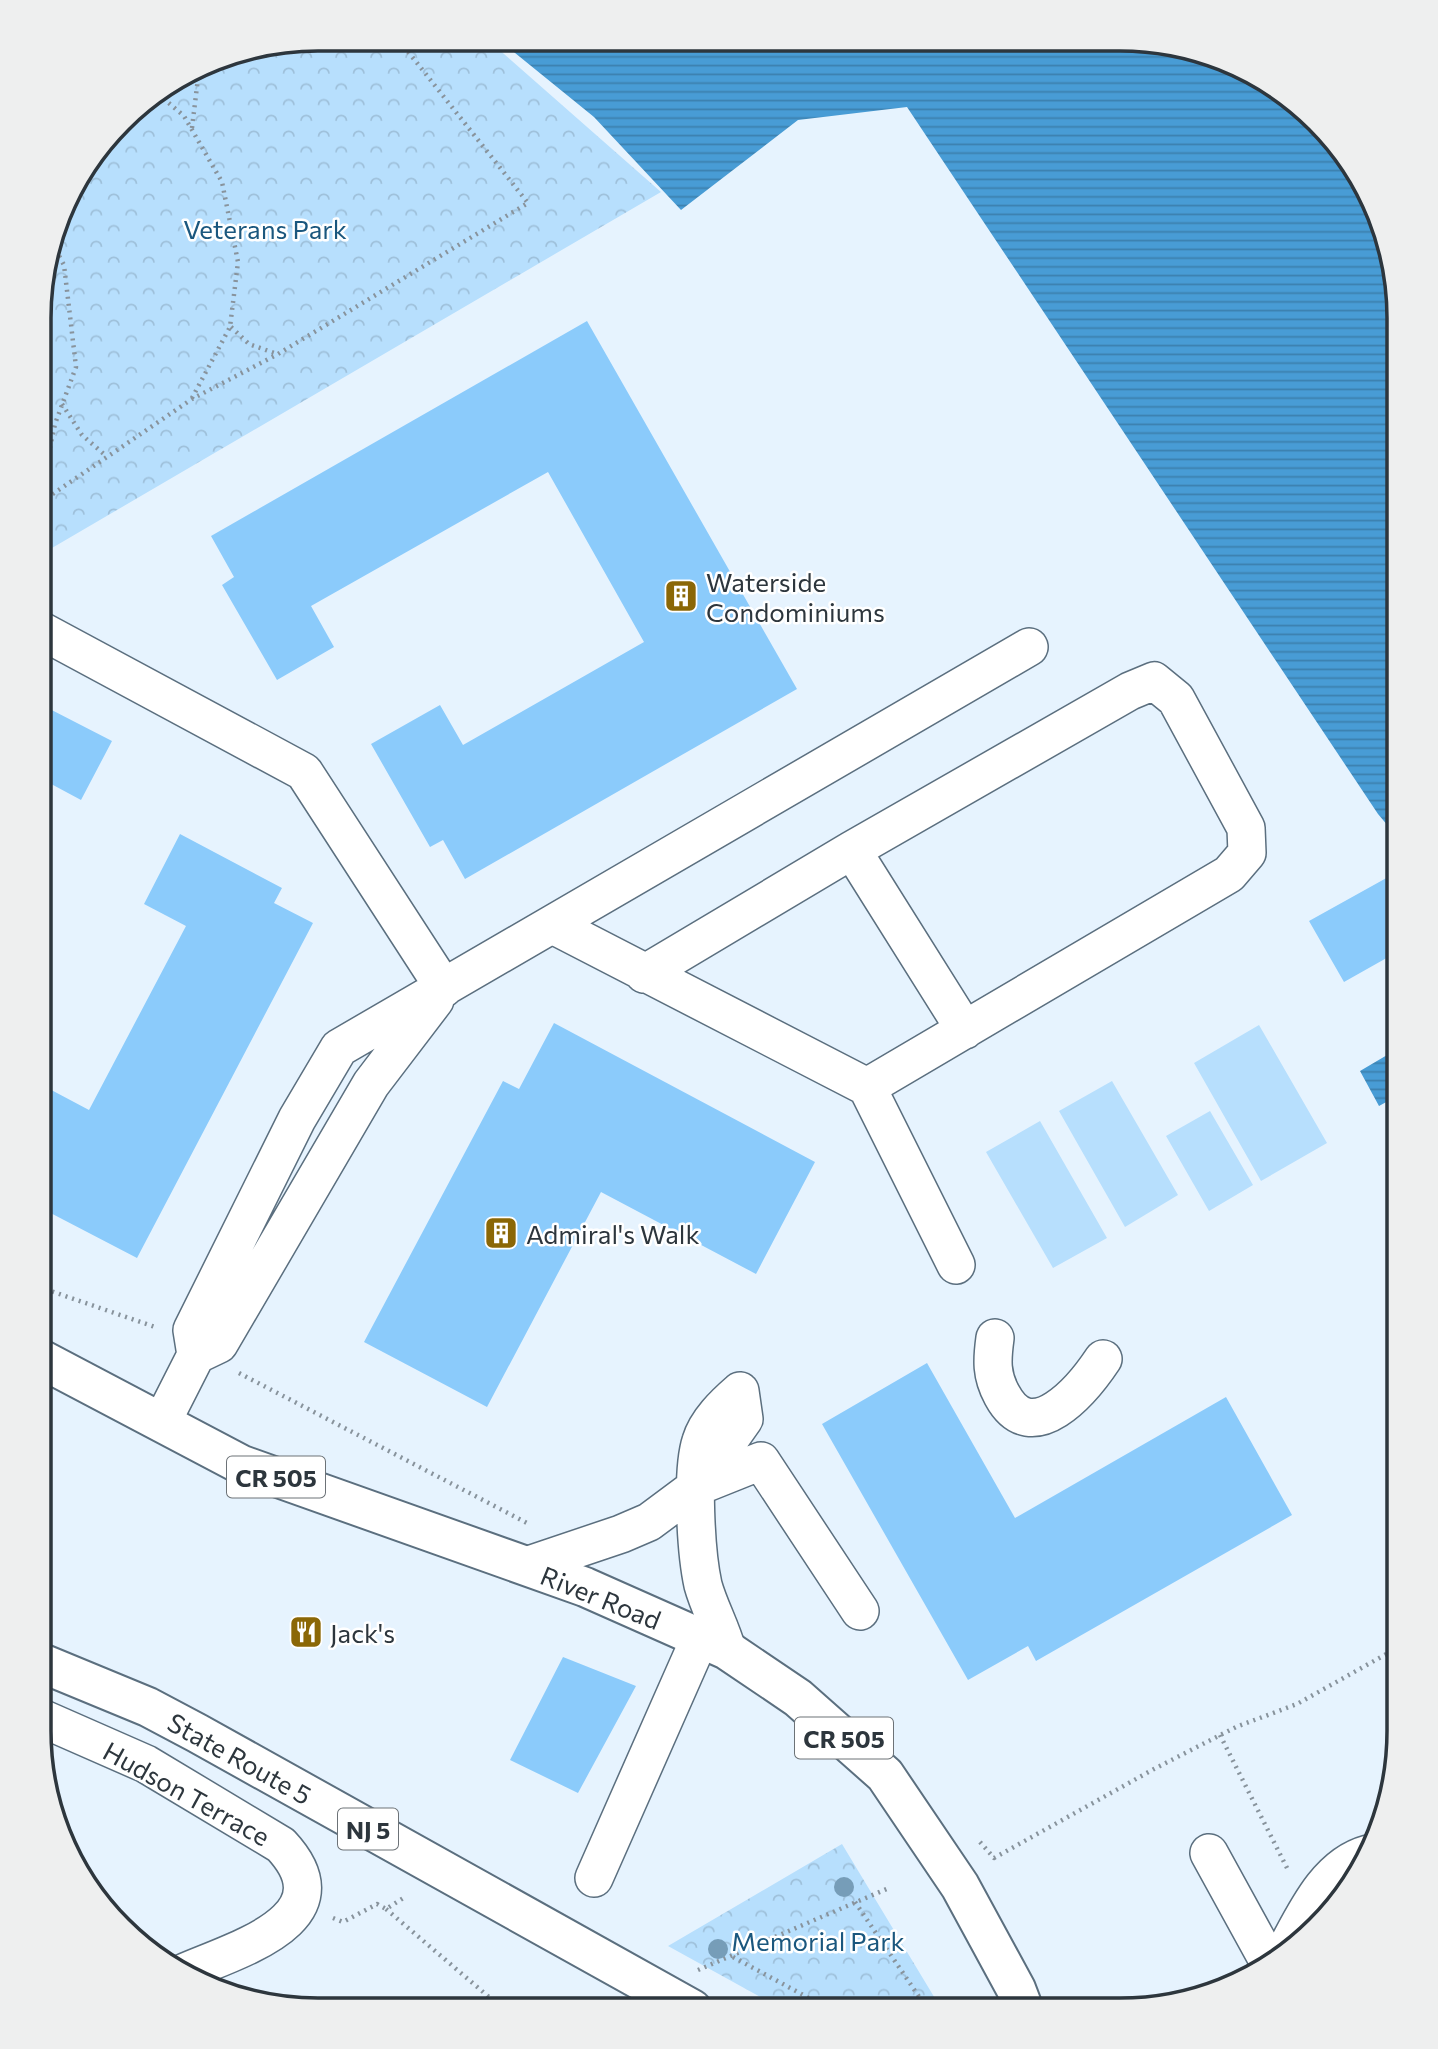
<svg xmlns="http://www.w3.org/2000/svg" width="1438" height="2049" font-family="Commissioner,sans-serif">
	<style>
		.park { fill: url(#park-crowns) }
		.garden { fill: #b7dffd }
		.water { fill: url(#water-rules) }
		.building { fill: #8bcbfb }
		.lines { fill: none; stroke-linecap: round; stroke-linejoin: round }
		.minor-casing { stroke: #5b6f7f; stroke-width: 40 }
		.major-casing { stroke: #5b6f7f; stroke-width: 42 }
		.path { stroke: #88939c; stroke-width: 4.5; stroke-dasharray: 2 5; stroke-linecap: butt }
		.minor { stroke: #fff; stroke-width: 37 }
		.major { stroke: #fff; stroke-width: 38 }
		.tree { fill: #769db8 }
		.labels { text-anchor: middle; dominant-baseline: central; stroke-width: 5; stroke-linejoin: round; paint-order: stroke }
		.shield { fill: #fff; stroke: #6c7277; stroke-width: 2 }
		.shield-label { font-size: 24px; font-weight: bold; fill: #2d363d }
		.park-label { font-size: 26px; fill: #1a577e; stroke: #fff }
		.poi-label { font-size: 26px; fill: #2d363d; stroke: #fff; text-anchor: start }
		.street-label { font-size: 26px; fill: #2d363d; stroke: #fff }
		.rim { fill: none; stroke: #2d363d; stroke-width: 3.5 }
	</style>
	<defs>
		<pattern id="park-crowns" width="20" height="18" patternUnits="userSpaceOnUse" patternTransform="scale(1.75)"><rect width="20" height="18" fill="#b7dffd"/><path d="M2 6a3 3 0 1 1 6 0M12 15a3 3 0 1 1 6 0" fill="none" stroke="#9ec0da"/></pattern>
		<pattern id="water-rules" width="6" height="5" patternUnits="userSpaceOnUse" patternTransform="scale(1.75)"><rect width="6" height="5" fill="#489cd5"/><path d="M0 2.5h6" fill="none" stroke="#3c80ae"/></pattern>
	</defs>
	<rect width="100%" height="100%" fill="#e6f3fe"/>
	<path class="park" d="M 318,39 L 487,39 L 661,192 L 40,555 L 41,281 L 76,179 L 134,108 L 228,53 Z
		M 842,1844 L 942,2010 L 784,2010 L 668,1946 Z"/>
	<path class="garden" d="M 1259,1025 L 1327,1143 L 1261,1181 L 1194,1063 Z
		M 1112,1081 L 1178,1195 L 1125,1227 L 1059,1111 Z
		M 1210,1111 L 1253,1185 L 1209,1211 L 1166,1136 Z
		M 1040,1121 L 1107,1238 L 1053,1268 L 986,1152 Z"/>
	<path class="water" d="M 498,39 L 1157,41 L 1227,60 L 1290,96 L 1371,195 L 1399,318 L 1399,839 L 1378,814 L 907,107 L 798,120 L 681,210 L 594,117 Z
		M 1399,1048 L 1399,1095 L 1379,1106 L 1360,1071 Z"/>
	<path class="building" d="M 587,321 L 797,689 L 465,879 L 443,840 L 430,847 L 371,744 L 440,705 L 463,745 L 644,642 L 548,472 L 311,606 L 334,647 L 277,680 L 222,585 L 234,577 L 211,536 Z
		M 40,704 L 112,741 L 81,800 L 40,778 Z
		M 180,834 L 282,888 L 274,903 L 313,923 L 137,1258 L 39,1207 L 40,1084 L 89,1110 L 186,926 L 144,904 Z
		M 1399,871 L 1399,951 L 1344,982 L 1309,921 Z
		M 554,1023 L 815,1162 L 756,1274 L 601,1192 L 487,1407 L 364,1342 L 503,1081 L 519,1089 Z
		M 927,1363 L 1015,1518 L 1226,1397 L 1292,1515 L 1036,1661 L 1028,1646 L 968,1680 L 822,1424 Z
		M 563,1657 L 636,1686 L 578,1793 L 510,1760 Z"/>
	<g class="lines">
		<defs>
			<path id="minor" d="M 40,630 L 304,772 L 444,988
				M 852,850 L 965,1030
				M 553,925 L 867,1087 L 956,1265
				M 644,974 L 852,850 L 1130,691 L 1154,681 L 1176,699 L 1246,828 L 1247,853 L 1229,874 L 867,1087
				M 995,1338 C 992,1360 991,1375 1002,1395 C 1032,1451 1083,1389 1103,1359
				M 196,1355 L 219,1344 L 371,1084 L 435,1000
				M 162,1422 L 196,1355 L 192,1330 L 297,1119 L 339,1048 L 1029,647
				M 696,1487 L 744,1419 L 740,1391
				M 526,1566 L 621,1534 L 649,1522 L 696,1487 L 761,1461 L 860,1611
				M 727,1650 C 721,1628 709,1607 703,1585 C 696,1553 691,1471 701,1441 C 707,1421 725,1404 740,1391
				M 39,1717 L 146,1764 L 281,1845 C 350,1919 235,1950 183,1973
				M 1209,1853 L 1270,1964
				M 594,1878 L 700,1638
				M 1282,1956 C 1303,1919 1324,1866 1368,1854"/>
			<path id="major" d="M 39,1358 L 242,1465 L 585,1587 L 727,1650 L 798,1698 L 885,1775 L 960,1886 L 1016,1989 L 1024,2010
				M 39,1662 L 148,1707 L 197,1733 L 692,2009"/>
		</defs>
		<use href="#minor" class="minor-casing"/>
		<use href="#major" class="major-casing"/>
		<path class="path" d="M 158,94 L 184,116 L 222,182 L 238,262 L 230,327 L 192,398
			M 192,128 L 199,70
			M 231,327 L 249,344 L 277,354
			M 62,404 L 82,435 L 105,455
			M 41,489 L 55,424 L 76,367 L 64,265 L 53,245
			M 41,502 L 192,399 L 278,354 L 528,203 L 398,39
			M 39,1287 L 158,1328
			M 239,1373 L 529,1524
			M 1220,1735 L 1289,1872
			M 980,1842 L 994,1858 L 1154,1769 L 1236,1727 L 1297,1704 L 1399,1647
			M 855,1902 L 928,2010
			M 386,1909 L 503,2009
			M 333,1918 L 343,1922 L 377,1904 L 386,1909 L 405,1897
			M 733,1957 L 831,2010
			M 698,1970 L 889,1888"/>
		<use href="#minor" class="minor"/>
		<use href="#major" class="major"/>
	</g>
	<g class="tree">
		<circle cx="844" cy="1887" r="10"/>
		<circle cx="718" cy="1949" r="10"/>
	</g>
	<defs>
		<symbol id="building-square" viewBox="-11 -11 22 22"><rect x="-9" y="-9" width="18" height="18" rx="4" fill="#8b6706" stroke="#fff"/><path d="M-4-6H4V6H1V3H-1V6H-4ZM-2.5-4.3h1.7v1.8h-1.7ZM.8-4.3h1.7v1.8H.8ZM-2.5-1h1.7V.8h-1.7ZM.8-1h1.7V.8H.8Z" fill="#fff"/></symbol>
		<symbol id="restaurant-square" viewBox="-11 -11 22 22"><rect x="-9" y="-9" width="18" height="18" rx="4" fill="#8b6706" stroke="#fff"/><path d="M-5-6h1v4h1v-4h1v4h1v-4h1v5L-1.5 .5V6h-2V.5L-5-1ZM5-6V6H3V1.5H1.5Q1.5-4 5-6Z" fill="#fff"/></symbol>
	</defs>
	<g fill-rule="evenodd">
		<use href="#building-square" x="662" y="577" width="38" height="38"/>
		<use href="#building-square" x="482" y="1214" width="38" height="38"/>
		<use href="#restaurant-square" x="287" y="1613" width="38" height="38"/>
	</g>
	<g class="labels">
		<g class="shield">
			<rect x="227" y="1456.5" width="98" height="41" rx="5"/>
			<rect x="795" y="1717.5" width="98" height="41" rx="5"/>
			<rect x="338" y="1808.5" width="60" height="41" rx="5"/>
		</g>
		<g class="shield-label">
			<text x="276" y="1477">CR 505</text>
			<text x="844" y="1738">CR 505</text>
			<text x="368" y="1829">NJ 5</text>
		</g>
		<g class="park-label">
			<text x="265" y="228">Veterans Park</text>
			<text x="818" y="1940">Memorial Park</text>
		</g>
		<g class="poi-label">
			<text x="706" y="581">Waterside<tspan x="706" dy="30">Condominiums</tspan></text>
			<text x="526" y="1233">Admiral's Walk</text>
			<text x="330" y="1632">Jack's</text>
		</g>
		<g class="street-label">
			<text transform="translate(601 1597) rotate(22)">River Road</text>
			<text transform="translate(240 1758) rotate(29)">State Route 5</text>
			<text transform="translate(187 1793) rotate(29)">Hudson Terrace</text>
		</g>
	</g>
	<path d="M0 0H1438V2049H0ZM318 51H1120A267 267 0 0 1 1387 318V1731A267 267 0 0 1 1120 1998H318A267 267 0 0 1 51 1731V318A267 267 0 0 1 318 51Z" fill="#eeefef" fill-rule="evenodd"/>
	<path class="rim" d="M318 51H1120A267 267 0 0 1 1387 318V1731A267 267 0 0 1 1120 1998H318A267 267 0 0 1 51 1731V318A267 267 0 0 1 318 51Z"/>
</svg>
